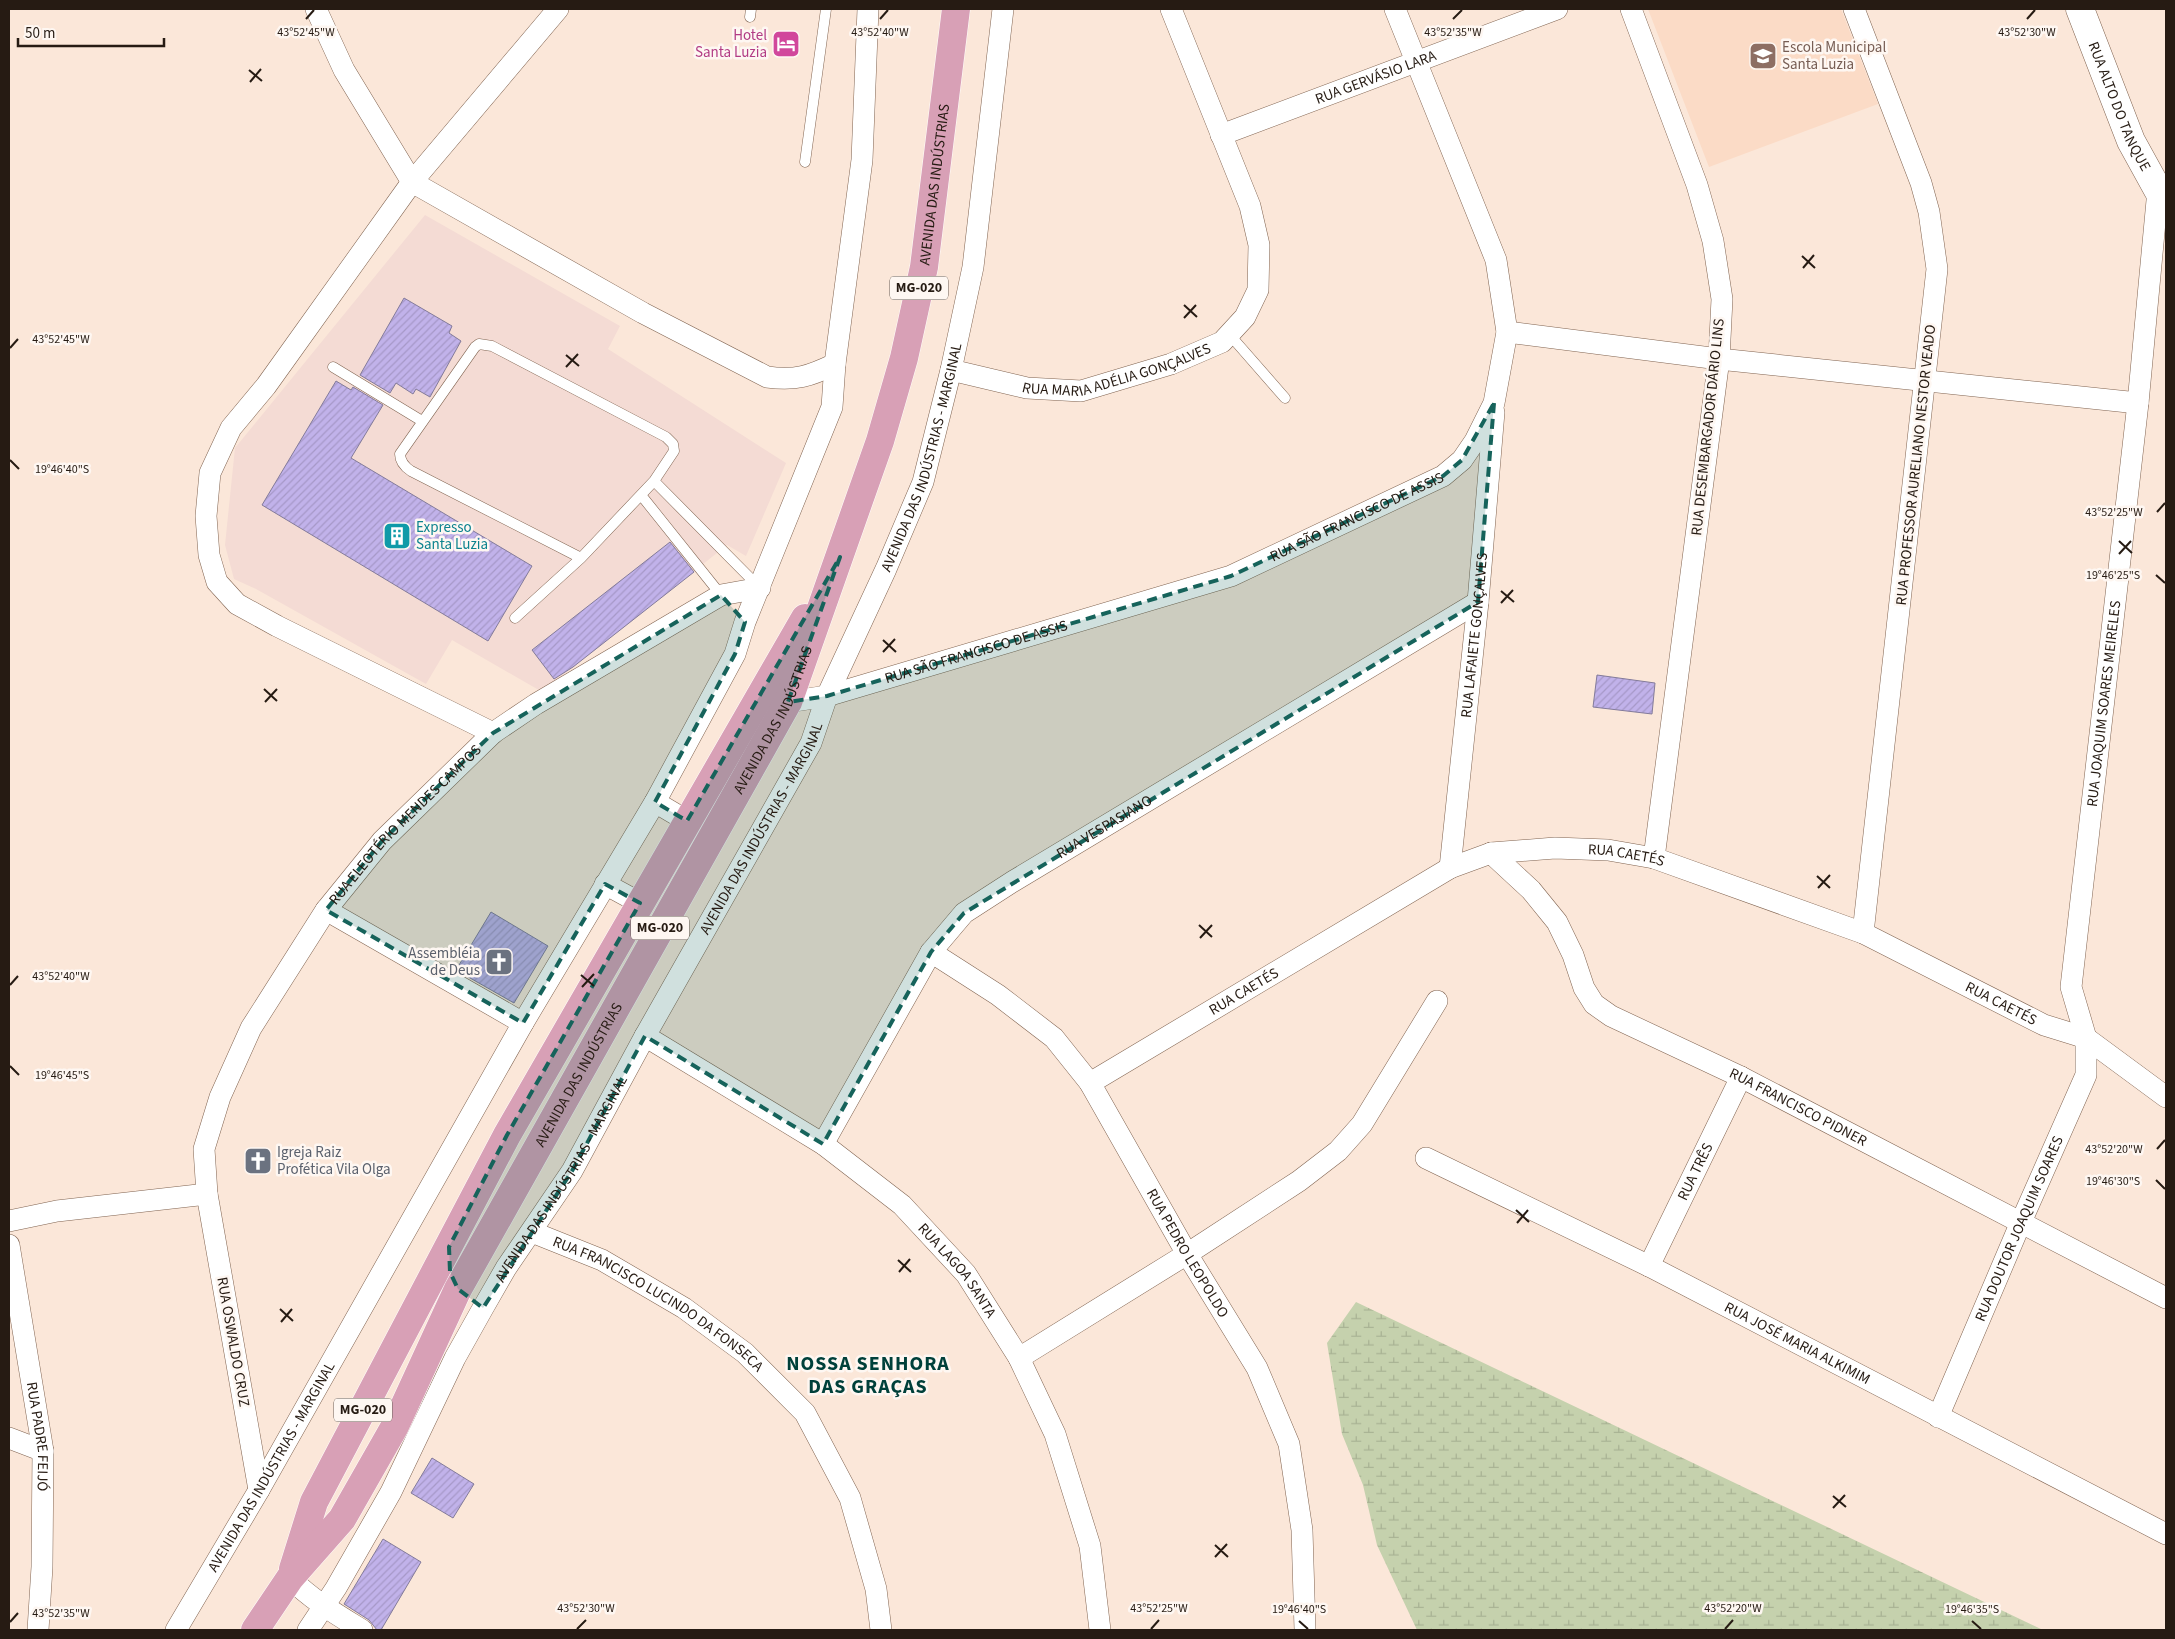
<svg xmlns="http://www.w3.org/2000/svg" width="2175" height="1639" font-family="'Source Sans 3',sans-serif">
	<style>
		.industrial { fill: #f4dbd4 }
		.built { fill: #fbdbc6 }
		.wetland { fill: url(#wetland-marsh) }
		.building { fill: url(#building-hatch); stroke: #837b9a }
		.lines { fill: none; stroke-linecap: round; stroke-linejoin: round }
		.service-casing { stroke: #816451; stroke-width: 11 }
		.minor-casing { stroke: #816451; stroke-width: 22 }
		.secondary-casing { stroke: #816451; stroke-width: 29 }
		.trunk-casing { stroke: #fff; stroke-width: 29 }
		.service { stroke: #fff; stroke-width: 10 }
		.minor { stroke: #fff; stroke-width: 21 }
		.secondary { stroke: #fff; stroke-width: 28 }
		.trunk { stroke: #d8a0b6; stroke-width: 28 }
		.marked { fill: #16635b; fill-opacity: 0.2; stroke: #16635b; stroke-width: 4; stroke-dasharray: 10 6; stroke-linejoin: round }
		.ticks { fill: none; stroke: #261b13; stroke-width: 2 }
		.labels { text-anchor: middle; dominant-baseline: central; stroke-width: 5; stroke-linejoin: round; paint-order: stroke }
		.shield { fill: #fef7f2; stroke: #675d56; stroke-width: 1 }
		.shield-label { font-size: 14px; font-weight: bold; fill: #261b13 }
		.hotel-label { font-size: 15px; fill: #b23c85; stroke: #fef7f2; text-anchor: end }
		.education-label { font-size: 15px; fill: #785e54; stroke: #fef7f2; text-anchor: start }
		.street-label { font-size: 15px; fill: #261b13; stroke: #fef7f2 }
		.culture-label { font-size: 15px; fill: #0d838f; stroke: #fef7f2; text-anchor: start }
		.worship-label { font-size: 15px; fill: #5b616d; stroke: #fef7f2; text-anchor: end }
		.district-label { font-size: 20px; font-weight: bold; letter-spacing: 1px; fill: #00403a; stroke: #fef7f2 }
		.ticks-label { font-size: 12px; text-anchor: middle; fill: #261b13; stroke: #fef7f2; stroke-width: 5; stroke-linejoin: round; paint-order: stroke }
	</style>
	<defs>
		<pattern id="wetland-marsh" width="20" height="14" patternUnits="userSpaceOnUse" patternTransform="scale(1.25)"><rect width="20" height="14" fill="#c5d1ad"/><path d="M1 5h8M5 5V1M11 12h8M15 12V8" fill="none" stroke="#a9b394"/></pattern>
		<pattern id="building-hatch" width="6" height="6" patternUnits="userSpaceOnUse" patternTransform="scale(1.25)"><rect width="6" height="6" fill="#c1b2ea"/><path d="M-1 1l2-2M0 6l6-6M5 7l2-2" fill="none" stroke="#a698c8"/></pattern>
	</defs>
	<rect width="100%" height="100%" fill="#fbe7d9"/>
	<path class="industrial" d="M 425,215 L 620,326 L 608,349 L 786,463 L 746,556 L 727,545 L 556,681 L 544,693 L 452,640 L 426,684 L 256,589 L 234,579 L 225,545 L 235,448 Z"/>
	<path class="built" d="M 1648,9 L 1841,9 L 1878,104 L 1709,167 Z"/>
	<path class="wetland" d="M 1356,1302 L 2043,1630 L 1417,1630 L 1377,1545 L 1363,1485 L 1342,1434 L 1327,1343 Z"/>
	<path class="building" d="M 404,298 L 452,326 L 449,333 L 461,341 L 430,397 L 416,389 L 413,394 L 396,383 L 390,393 L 360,375 Z
		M 336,381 L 351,390 L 353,387 L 383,405 L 351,458 L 532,566 L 488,641 L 262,505 Z
		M 670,542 L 694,572 L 573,667 L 554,679 L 532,650 Z
		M 1597,675 L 1655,683 L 1652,714 L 1593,707 Z
		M 491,912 L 548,946 L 514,1003 L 456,970 Z
		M 432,1458 L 474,1484 L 453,1518 L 411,1493 Z
		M 383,1539 L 421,1562 L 381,1630 L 377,1630 L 369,1620 L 344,1604 Z"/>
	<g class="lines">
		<defs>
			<path id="service" d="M 750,17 L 751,9
				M 805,162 L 826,9
				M 1229,334 L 1285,398
				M 479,344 L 492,346 L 666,437 L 673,444 L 674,451 L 654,481 L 581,558 L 411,471 C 405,467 400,462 400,454 L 475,347 Z
				M 333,367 L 422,421
				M 654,481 L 759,587
				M 641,495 L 721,595
				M 515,618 L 581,558"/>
			<g id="minor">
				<path d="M 316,9 L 344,70 L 412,182 L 643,313 L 767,377 C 796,381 810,376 835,364"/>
				<path d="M 1631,9 L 1697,185 L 1713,241 L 1722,299 L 1719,359 L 1654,858"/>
				<path d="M 1854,9 L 1921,183 L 1929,212 L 1937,269 L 1863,933"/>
				<path id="s1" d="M 1221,135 L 1557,9"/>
				<path d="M 1507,332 L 1719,359 L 2138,403"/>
				<path id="s2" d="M 951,370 L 1027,388 L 1081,391 L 1171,364 L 1222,342 L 1245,317 L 1258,290 L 1259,245 L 1250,206 L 1171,9"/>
				<path id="s3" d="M 788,702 L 827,696 L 1231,576 L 1443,476 L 1462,460 L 1475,441 L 1494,403 L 1507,332 L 1496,260 L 1395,9"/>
				<path d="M 493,733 L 277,626 L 237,604 L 217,582 L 209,555 L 206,516 L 210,473 L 231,428 L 266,386 L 412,182 L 558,9"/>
				<path d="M 655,802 L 687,821"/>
				<path id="s4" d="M 1491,853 L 1531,890 L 1557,922 L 1573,955 L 1584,988 L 1594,1004 L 1611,1016 L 1741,1077 L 2166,1298"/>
				<path id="s5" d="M 1450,868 L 1478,602 L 1494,412"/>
				<path d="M 605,884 L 640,903"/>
				<path d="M 326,910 L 523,1023"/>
				<path id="s6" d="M 931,952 L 998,995 L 1054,1038 L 1090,1083 L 1187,1254 L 1257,1368 L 1289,1444 L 1302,1530 L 1305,1630"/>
				<path id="s7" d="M 645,1036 L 823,1144 L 902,1205 L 966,1274 L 1019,1358 L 1055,1434 L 1090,1546 L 1100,1630"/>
				<path id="s8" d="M 1090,1083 L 1450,868 L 1491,853 L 1555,848 L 1608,850 L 1654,858 L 1863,933 L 2044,1025 L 2086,1038 L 2166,1097"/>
				<path id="s9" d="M 823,1144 L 931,952 L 964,913 L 1012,882 L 1478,602"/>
				<path id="s10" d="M 1426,1158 L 1649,1266 L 2166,1534"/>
				<path d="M 9,1221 L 57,1211 L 207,1194"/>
				<path id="s11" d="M 532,1232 L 602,1260 L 684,1308 L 745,1353 L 805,1413 L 850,1498 L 876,1589 L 881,1630"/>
				<path id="s12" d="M 9,1245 L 43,1451 L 42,1567 L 38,1630"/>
				<path id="s13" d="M 1649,1266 L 1741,1077"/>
				<path d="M 1019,1358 L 1187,1254 L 1299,1181 L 1338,1151 L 1362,1124 L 1437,1001"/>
				<path id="s14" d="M 1938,1417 L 2021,1222 L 2086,1075 L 2086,1038 L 2071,987 L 2138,403 L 2158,190"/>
				<path d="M 9,1438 L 43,1451"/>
				<path id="s15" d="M 259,1490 L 207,1194 L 204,1149 L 220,1097 L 251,1028 L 326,910 L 382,841 L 493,733 L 536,704 L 721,595 L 760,588"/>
				<path d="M 290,1578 C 312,1600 336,1614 362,1630"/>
				<path id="s16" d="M 176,1630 L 259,1490 L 523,1023 L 655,802 L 735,654 L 745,622 L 832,407 L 835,364 L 862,160 L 868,9"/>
				<path id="s17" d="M 308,1630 L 336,1588 L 391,1492 L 455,1358 L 483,1308 L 506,1268 L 572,1171 L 645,1036 L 811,743 L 827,696 L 886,569 L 923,482 L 951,370 L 973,267 L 1003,9"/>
			</g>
			<g id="secondary">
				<path id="s18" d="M 2080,9 L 2131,141 L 2158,190 L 2166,199"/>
			</g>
			<g id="trunk">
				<path d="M 293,1569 L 314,1502 L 507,1135 L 805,618"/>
				<path id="s19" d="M 255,1630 L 290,1578 L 342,1519 L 395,1426 L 458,1289 L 788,702 L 880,441 L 904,358 L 924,267 L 956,9"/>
			</g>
		</defs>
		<use href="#service" class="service-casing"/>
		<use href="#minor" class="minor-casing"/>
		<use href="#secondary" class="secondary-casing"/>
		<use href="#trunk" class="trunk-casing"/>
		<use href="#service" class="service"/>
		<use href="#minor" class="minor"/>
		<use href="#secondary" class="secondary"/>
		<use href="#trunk" class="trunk"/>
	</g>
	<path class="marked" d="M 1494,403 L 1478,602 L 964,913 L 931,952 L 823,1144 L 645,1036 L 572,1171 L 483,1308 L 458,1289 L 450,1272 L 449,1247 L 507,1135 L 640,903 L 605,884 L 523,1023 L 326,910 L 382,841 L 493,733 L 721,595 L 745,622 L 735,654 L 655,802 L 687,821 L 840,557 L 788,702 L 827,696 L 1231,576 L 1443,476 L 1462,460 Z"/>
	<path class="ticks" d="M 306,19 L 314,10M 880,19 L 888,10M 1453,19 L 1462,10M 2027,19 L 2035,10M 249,70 L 262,81M 250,82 L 261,69M 1802,256 L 1815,268M 1803,268 L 1814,255M 1184,305 L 1197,317M 1184,318 L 1196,305M 10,348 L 18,339M 566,355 L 579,366M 566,367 L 578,354M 10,460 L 19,469M 2157,512 L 2165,503M 2119,541 L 2132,553M 2119,554 L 2131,541M 2156,575 L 2165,583M 1501,591 L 1514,602M 1501,603 L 1513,590M 883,640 L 896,652M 883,652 L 895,639M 264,689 L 277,701M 265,702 L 277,689M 1817,876 L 1830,888M 1818,888 L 1830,875M 1199,925 L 1212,937M 1200,938 L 1212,925M 581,975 L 594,986M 10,985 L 18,976M 582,987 L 594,974M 10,1066 L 19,1075M 2157,1149 L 2165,1140M 2156,1180 L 2165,1189M 1516,1210 L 1529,1222M 1517,1223 L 1528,1210M 898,1260 L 911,1272M 899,1272 L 910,1259M 280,1309 L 293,1321M 281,1322 L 292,1309M 1833,1496 L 1846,1507M 1833,1508 L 1845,1495M 1215,1545 L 1228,1557M 1215,1557 L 1227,1544M 1299,1621 L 1308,1629M 1972,1621 L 1981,1629M 10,1622 L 18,1613M 577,1629 L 586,1620M 1151,1629 L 1159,1620M 1725,1629 L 1733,1620"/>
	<defs>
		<symbol id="hotel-square" viewBox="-11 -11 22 22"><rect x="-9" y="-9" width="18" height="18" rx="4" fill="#d1479c" stroke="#fef7f2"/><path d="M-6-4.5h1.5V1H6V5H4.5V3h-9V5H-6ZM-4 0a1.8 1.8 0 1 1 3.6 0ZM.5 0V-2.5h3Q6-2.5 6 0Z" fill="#fff"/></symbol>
		<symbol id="school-square" viewBox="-11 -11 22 22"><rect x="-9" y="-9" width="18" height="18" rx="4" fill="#8d6e63" stroke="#fef7f2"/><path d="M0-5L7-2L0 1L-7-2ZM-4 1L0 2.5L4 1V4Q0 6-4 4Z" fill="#fff"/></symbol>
		<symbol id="building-square" viewBox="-11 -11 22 22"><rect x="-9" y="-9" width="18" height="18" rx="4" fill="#0f9aa8" stroke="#fef7f2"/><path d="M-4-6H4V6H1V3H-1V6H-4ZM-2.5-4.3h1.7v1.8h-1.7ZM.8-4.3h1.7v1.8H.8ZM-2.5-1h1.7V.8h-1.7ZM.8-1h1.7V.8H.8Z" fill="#fff"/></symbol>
		<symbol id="church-square" viewBox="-11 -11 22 22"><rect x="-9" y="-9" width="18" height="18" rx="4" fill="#6b7280" stroke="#fef7f2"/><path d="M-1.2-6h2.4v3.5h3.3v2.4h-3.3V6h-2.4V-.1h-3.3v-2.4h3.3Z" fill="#fff"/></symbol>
	</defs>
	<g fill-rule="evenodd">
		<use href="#hotel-square" x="770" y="28" width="32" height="32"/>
		<use href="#school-square" x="1747" y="40" width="32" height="32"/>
		<use href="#building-square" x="381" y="520" width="32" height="32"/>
		<use href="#church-square" x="483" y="946" width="32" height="32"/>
		<use href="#church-square" x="242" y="1145" width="32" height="32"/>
	</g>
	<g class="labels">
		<g class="shield">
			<rect x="890" y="276.5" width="58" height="23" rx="4"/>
			<rect x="631" y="916.5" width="58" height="23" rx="4"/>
			<rect x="334" y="1398.5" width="58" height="23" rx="4"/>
		</g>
		<g class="shield-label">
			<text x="919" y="288">MG-020</text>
			<text x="660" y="928">MG-020</text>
			<text x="363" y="1410">MG-020</text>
		</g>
		<g class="hotel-label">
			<text x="767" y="35">Hotel<tspan x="767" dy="17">Santa Luzia</tspan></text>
		</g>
		<g class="education-label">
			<text x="1782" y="47">Escola Municipal<tspan x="1782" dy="17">Santa Luzia</tspan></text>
		</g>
		<g class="street-label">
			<text stroke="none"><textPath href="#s1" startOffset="165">RUA GERVÁSIO LARA</textPath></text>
			<text stroke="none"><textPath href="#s18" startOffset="105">RUA ALTO DO TANQUE</textPath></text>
			<text stroke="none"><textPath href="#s19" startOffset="1612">AVENIDA DAS INDÚSTRIAS</textPath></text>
			<text stroke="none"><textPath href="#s2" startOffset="171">RUA MARIA ADÉLIA GONÇALVES</textPath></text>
			<text transform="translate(1708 427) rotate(-84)">RUA DESEMBARGADOR DÁRIO LINS</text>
			<text stroke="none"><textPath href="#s17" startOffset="1328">AVENIDA DAS INDÚSTRIAS - MARGINAL</textPath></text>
			<text transform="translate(1916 465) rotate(-84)">RUA PROFESSOR AURELIANO NESTOR VEADO</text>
			<text stroke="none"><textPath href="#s3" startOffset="600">RUA SÃO FRANCISCO DE ASSIS</textPath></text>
			<text stroke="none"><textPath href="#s5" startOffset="234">RUA LAFAIETE GONÇALVES</textPath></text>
			<text stroke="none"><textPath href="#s3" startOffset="195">RUA SÃO FRANCISCO DE ASSIS</textPath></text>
			<text stroke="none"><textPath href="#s14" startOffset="748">RUA JOAQUIM SOARES MEIRELES</textPath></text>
			<text stroke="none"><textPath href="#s19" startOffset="1050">AVENIDA DAS INDÚSTRIAS</textPath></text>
			<text stroke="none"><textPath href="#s15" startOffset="732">RUA ELEOTÉRIO MENDES CAMPOS</textPath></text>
			<text stroke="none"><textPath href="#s9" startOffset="436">RUA VESPASIANO</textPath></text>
			<text stroke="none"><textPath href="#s17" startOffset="922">AVENIDA DAS INDÚSTRIAS - MARGINAL</textPath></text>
			<text stroke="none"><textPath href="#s8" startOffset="599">RUA CAETÉS</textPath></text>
			<text stroke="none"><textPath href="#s8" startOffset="179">RUA CAETÉS</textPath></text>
			<text stroke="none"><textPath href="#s8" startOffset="1004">RUA CAETÉS</textPath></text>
			<text stroke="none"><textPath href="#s19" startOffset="645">AVENIDA DAS INDÚSTRIAS</textPath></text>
			<text stroke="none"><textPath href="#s4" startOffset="415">RUA FRANCISCO PIDNER</textPath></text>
			<text stroke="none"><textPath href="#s13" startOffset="105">RUA TRÊS</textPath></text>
			<text stroke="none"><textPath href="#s17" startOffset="518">AVENIDA DAS INDÚSTRIAS - MARGINAL</textPath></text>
			<text stroke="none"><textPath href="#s14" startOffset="205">RUA DOUTOR JOAQUIM SOARES</textPath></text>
			<text stroke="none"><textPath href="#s6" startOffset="404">RUA PEDRO LEOPOLDO</textPath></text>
			<text stroke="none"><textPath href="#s7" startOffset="394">RUA LAGOA SANTA</textPath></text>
			<text stroke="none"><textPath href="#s11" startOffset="146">RUA FRANCISCO LUCINDO DA FONSECA</textPath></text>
			<text transform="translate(233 1342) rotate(80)">RUA OSWALDO CRUZ</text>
			<text stroke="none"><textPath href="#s10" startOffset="415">RUA JOSÉ MARIA ALKIMIM</textPath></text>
			<text stroke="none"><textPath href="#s12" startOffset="194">RUA PADRE FEIJÓ</textPath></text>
			<text stroke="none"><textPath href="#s16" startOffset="189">AVENIDA DAS INDÚSTRIAS - MARGINAL</textPath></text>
		</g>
		<g class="culture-label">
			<text x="416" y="527">Expresso<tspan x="416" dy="17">Santa Luzia</tspan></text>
		</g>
		<g class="worship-label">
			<text x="480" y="953">Assembléia<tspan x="480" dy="17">de Deus</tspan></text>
			<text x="277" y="1152" text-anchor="start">Igreja Raiz<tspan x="277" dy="17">Profética Vila Olga</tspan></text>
		</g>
		<g class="district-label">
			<text x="868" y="1364">NOSSA SENHORA<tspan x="868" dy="23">DAS GRAÇAS</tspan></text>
		</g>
	</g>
	<g class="ticks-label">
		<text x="306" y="36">43°52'45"W</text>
		<text x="880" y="36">43°52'40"W</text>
		<text x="1453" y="36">43°52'35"W</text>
		<text x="2027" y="36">43°52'30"W</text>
		<text x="61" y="343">43°52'45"W</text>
		<text x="62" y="473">19°46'40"S</text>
		<text x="2114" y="516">43°52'25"W</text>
		<text x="2113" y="579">19°46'25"S</text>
		<text x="61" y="980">43°52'40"W</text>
		<text x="62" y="1079">19°46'45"S</text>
		<text x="2114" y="1153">43°52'20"W</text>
		<text x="2113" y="1185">19°46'30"S</text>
		<text x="586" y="1612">43°52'30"W</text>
		<text x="1159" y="1612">43°52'25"W</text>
		<text x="1733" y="1612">43°52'20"W</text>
		<text x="1299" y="1613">19°46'40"S</text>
		<text x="1972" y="1613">19°46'35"S</text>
		<text x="61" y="1617">43°52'35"W</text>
	</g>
	<rect width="2175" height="1639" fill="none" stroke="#261b13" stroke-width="20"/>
	<path d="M18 38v8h146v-8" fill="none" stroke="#261b13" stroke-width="2.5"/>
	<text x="25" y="38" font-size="15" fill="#261b13" stroke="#fef7f2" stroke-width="4" paint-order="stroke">50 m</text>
</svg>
